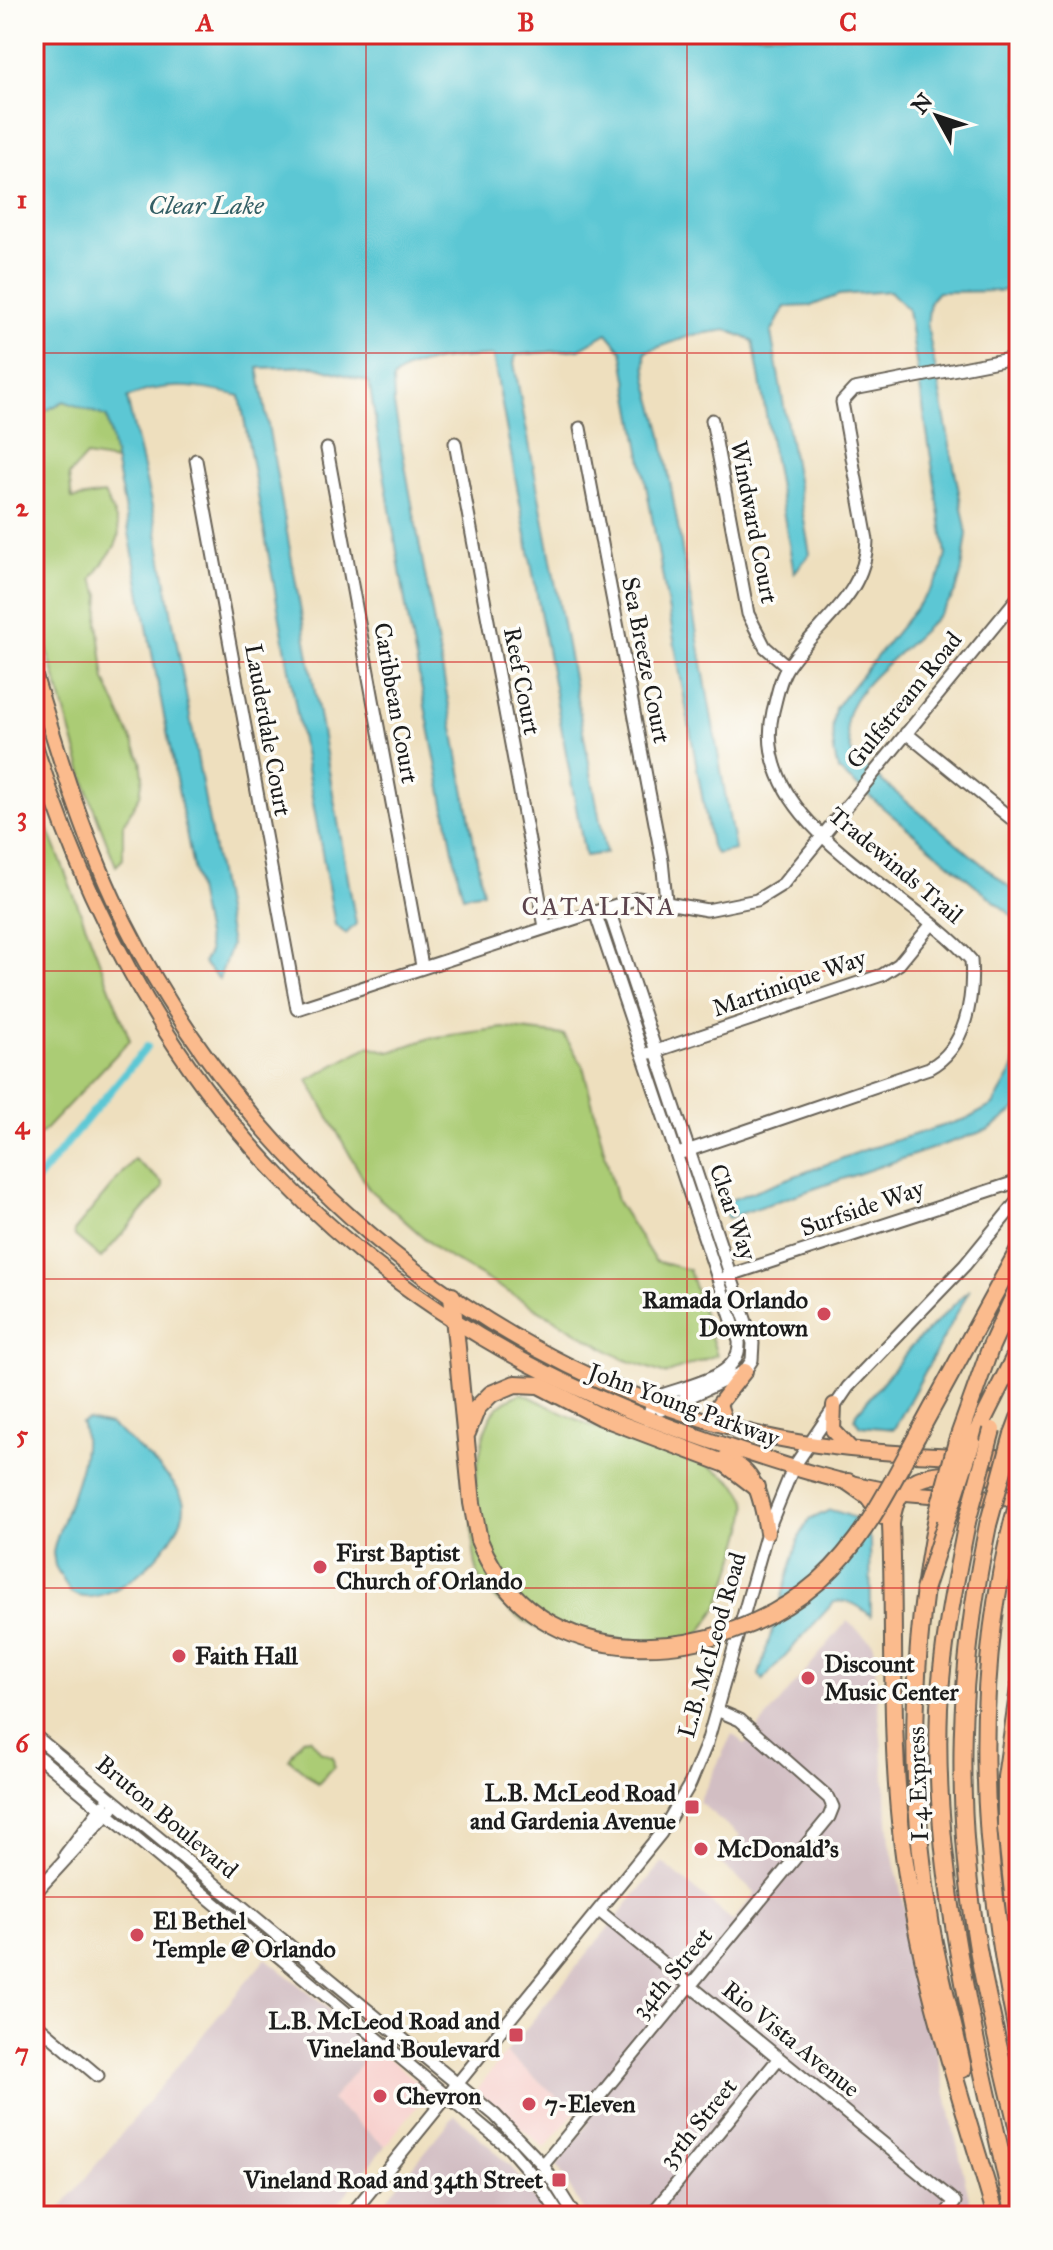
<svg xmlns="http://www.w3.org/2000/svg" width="1053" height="2250" font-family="'IM FELL Great Primer',serif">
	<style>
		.built { fill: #f7d0cd }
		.industrial { fill: #d2bec3 }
		.green { fill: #abcc74; stroke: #647448; stroke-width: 2 }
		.water { fill: #5bc7d4; stroke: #3c7278; stroke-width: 2 }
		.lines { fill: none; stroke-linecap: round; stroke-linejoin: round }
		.canal { stroke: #5bc7d4; stroke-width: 8 }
		.minor-casing { stroke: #666055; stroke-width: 15 }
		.major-casing { stroke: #666055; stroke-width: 18 }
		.highway-casing { stroke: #666055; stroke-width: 20 }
		.minor { stroke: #fff; stroke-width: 11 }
		.major { stroke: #fbbb8d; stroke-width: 14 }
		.highway { stroke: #fbbb8d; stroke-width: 16 }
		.highway-bridge-casing { stroke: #666055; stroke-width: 20; stroke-linecap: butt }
		.highway-bridge { stroke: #fbbb8d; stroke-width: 16 }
		.grid { fill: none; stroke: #d62828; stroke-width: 2; stroke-opacity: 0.55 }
		.poi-dot { fill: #d1495b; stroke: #fdfcf7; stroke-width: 3 }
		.labels { text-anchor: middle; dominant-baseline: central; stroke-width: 7; stroke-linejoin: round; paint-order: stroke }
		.street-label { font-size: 24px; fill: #1c1c1c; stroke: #fdfcf7 }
		.poi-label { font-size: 24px; font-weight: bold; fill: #1c1c1c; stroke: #fdfcf7; text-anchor: start }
		.water-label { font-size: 26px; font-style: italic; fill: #356066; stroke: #fdfcf7 }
		.neighbourhood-label { font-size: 26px; letter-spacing: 2px; fill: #5c444d; stroke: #fdfcf7 }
		.neatline { fill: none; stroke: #d62828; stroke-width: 3 }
		.grid-label { font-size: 26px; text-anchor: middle; font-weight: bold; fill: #d62828 }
	</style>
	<rect width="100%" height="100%" fill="#fdfcf7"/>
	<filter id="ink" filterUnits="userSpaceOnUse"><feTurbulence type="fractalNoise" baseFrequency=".0125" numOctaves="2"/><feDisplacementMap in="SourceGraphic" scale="16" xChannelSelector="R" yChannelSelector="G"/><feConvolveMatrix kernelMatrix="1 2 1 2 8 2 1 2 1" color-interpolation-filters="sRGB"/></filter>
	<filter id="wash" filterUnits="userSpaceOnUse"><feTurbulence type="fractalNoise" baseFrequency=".006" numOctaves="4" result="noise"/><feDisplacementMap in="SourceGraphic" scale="32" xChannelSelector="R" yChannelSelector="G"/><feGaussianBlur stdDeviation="1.8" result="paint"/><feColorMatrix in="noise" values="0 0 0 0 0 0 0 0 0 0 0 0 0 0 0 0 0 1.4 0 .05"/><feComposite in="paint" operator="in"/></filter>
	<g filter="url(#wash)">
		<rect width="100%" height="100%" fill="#eedfbe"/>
		<path class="built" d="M 375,2047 L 429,2091 L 385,2146 L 331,2100 Z
			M 506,2053 L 575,2112 L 545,2148 L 476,2090 Z"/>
		<path class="industrial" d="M 847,1621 L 873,1643 L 890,1842 L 973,2216 L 586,2216 L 557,2165 L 588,2123 L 506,2053 L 662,1862 L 733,1921 L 755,1893 L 719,1862 L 740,1836 L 699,1802 L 732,1734 L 745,1744 Z
			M 266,1958 L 375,2047 L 331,2100 L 385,2146 L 328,2216 L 54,2216 Z
			M 455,2115 L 510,2165 L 547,2216 L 373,2216 Z"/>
		<path class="green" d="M 64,401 L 107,416 L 116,461 L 86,456 L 69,475 L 72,499 L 104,494 C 130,543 119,537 92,579 L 100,595 L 98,623 L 105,680 L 141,760 L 143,775 L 140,795 L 123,825 L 123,859 L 116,866 L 91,801 L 34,605 L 34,417 Z
			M 34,792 L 130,1040 L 40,1135 L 34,1130 Z
			M 503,1028 L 564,1035 L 583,1066 L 617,1201 L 655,1261 L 689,1270 L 717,1355 L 665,1374 L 623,1359 L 440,1252 L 369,1189 L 308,1080 L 369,1046 L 390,1052 L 430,1038 Z
			M 134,1159 L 163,1183 L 163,1188 L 101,1258 L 75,1236 L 74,1231 Z
			M 522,1393 C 548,1405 573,1419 599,1429 C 636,1443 734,1460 747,1502 C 751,1516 724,1597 715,1611 C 689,1656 663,1659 613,1652 C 566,1646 518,1625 486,1589 C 462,1563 475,1449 490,1418 C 497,1405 509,1398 522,1393 Z
			M 310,1738 L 321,1752 L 333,1757 L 334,1767 L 318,1784 L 289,1759 L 302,1739 Z"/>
		<path class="water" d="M 34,34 L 1019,34 L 1019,285 L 1001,291 L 938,292 L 930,301 L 927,325 L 967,534 C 964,552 963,578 954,594 C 933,634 858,676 848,715 C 844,728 850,745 853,757 L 1019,895 L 1019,927 L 1017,920 L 838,770 C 833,749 830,729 835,708 L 928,593 L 941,574 L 946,554 L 908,310 L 890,291 L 839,295 L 811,306 L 785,307 L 771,333 L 810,554 L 794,573 L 753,341 L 727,330 L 693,335 L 645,352 C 644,382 656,406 662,436 L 735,850 L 716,854 L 711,846 L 622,351 L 607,333 L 579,349 L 516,355 L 514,363 L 606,853 L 585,856 L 493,356 C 468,357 408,359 393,379 L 394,405 L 483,892 L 463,896 L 459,881 L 408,619 L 369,382 L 314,366 L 258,368 L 356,924 L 346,934 L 335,925 L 240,396 C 200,387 166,380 127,398 L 154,516 L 231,945 L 219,979 L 203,963 L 209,952 L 107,417 L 64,401 L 34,417 Z
			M 1019,1034 L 1019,1107 L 990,1129 L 728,1218 L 720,1204 L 867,1149 L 969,1118 L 993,1105 L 1014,1068 Z
			M 970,1289 L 894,1429 L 860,1426 L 855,1419 L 857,1413 L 911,1347 Z
			M 87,1420 L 110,1425 L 120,1432 C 137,1448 176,1478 183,1500 C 194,1531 110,1619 70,1592 L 55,1566 L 53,1553 C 59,1518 95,1457 81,1423 Z
			M 830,1510 C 851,1515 864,1519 870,1540 L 871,1616 C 858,1605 851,1600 834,1602 L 763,1680 L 759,1675 L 799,1538 L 809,1520 Z"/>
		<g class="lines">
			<path class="canal" d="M 34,1183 L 147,1047"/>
		</g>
	</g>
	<g filter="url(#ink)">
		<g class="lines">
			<defs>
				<path id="minor" d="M 712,420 L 748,614 L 765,647 L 787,666
					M 580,428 L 662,860 L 666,900
					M 455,443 L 545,927
					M 327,449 L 422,966
					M 196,460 L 297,1009 L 638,898 L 707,910 L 757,900 L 783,884 L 1019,596
					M 906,733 L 1019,825
					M 608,907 L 753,1343 L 752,1360 L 745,1371 L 661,1410
					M 595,912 L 739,1341 C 742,1377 689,1385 662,1395 L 652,1401 L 648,1420
					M 650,1053 L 882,975 L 899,964 L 931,925
					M 678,1154 L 929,1068 C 966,1049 974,998 971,960 C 911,889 747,825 773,711 C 777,696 780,677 789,665 C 818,622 866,596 867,540 L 842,402 L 854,389 L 1019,357
					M 727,1276 L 1019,1181
					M 34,1735 L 495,2115 L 543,2165 L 575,2216
					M 34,1753 L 509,2148 L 535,2178 L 560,2216
					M 65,1855 L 103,1805
					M 34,1894 L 112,1809
					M 599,1911 L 955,2202 L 944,2216
					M 34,2022 L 98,2076
					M 34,2148 L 38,2152
					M 543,2165 L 829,1817 L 833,1807 L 829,1798 L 740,1720 L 719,1711
					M 350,2216 L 661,1833 L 690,1784 L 707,1743 L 767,1532 L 793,1468 L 848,1387 L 965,1265 L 1019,1199
					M 650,2216 L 779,2058"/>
				<path id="major" d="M 34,673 C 60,759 85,844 126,925 C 251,1173 492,1375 766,1436 C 849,1454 934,1455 1019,1458
					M 34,742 C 142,1090 358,1322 705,1439 C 769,1460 833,1483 899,1492 C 938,1497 979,1497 1019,1499
					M 834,1405 L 833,1430 L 851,1449
					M 726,1425 L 719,1404 L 745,1371
					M 725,1458 C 758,1471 761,1500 767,1532"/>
				<path id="highway" d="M 452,1296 L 472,1503 L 479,1540
					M 467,1433 L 477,1408 L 491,1394 L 515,1384 L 539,1385 L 599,1416 L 726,1464 L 756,1487
					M 1013,1434 L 1019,1418
					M 917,1436 L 1019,1249
					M 957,1441 L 991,1346 L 1019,1285
					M 972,1442 L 1019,1348
					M 848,1482 L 868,1496 L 883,1516
					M 1019,1499 C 967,1676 982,1864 1019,2042
					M 938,1512 C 910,1648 908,1790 931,1926 C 939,1974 953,2021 963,2069
					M 967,1522 C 955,1583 942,1645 939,1708 C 932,1881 978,2048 1015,2216
					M 988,1525 C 958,1669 954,1804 978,1949 C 989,2011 1005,2073 1019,2134
					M 1019,1688 L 1006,1777 L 1006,1828 L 1019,1950
					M 996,2216 C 958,2087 913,1955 900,1821 C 890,1723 895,1623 891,1524 C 897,1454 970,1477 1019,1478"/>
			</defs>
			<use href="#minor" class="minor-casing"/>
			<use href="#major" class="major-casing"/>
			<use href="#highway" class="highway-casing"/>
			<use href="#minor" class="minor"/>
			<use href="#major" class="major"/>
			<use href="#highway" class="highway"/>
			<defs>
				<path id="highway-bridge" d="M 938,1512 L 957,1441
					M 967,1522 L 992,1430
					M 988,1525 L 1013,1434
					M 479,1540 C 535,1682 721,1667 819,1581 C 864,1541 889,1488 917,1436
					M 924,1590 L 972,1442"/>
			</defs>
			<use href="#highway-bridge" class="highway-bridge-casing"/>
			<use href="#highway-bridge" class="highway-bridge"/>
		</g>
	</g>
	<path class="grid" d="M 366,34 L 366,2216M 687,34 L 687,2216M 34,353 L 1019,353M 34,662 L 1019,662M 34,971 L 1019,971M 34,1279 L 1019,1279M 34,1588 L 1019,1588M 34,1897 L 1019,1897"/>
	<g class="poi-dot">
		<circle cx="824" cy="1314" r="8"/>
		<circle cx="320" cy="1567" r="8"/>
		<circle cx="179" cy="1656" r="8"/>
		<circle cx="808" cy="1678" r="8"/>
		<rect x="684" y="1799" width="16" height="16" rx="4"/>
		<circle cx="701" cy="1849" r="8"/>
		<circle cx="137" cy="1935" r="8"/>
		<rect x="508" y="2027" width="16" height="16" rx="4"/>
		<circle cx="380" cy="2096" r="8"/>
		<circle cx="529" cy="2104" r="8"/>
		<rect x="551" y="2172" width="16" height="16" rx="4"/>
	</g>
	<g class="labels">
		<g class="street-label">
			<text transform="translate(754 522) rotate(79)">Windward Court</text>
			<text transform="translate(646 660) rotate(79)">Sea Breeze Court</text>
			<text transform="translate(522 681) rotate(79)">Reef Court</text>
			<text transform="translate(904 700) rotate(-51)">Gulfstream Road</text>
			<text transform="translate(396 703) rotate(80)">Caribbean Court</text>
			<text transform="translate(268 730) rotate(80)">Lauderdale Court</text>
			<text transform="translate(896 865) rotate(40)">Tradewinds Trail</text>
			<text transform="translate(789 983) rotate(-19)">Martinique Way</text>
			<text transform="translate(862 1208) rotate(-19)">Surfside Way</text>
			<text transform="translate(733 1212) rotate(71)">Clear Way</text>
			<text transform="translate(684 1405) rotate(20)">John Young Parkway</text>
			<text transform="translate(712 1645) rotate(-74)">L.B. McLeod Road</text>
			<text transform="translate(918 1784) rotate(-92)">I-4 Express</text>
			<text transform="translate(167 1817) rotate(40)">Bruton Boulevard</text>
			<text transform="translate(672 1973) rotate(-50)">34th Street</text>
			<text transform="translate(791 2039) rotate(39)">Rio Vista Avenue</text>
			<text transform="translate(698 2123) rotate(-51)">35th Street</text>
		</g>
		<g class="poi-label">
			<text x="808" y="1300" text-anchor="end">Ramada Orlando<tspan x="808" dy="28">Downtown</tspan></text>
			<text x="336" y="1553">First Baptist<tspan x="336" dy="28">Church of Orlando</tspan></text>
			<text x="195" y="1656">Faith Hall</text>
			<text x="824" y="1664">Discount<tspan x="824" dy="28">Music Center</tspan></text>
			<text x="676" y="1793" text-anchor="end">L.B. McLeod Road<tspan x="676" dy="28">and Gardenia Avenue</tspan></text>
			<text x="717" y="1849">McDonald's</text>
			<text x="153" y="1921">El Bethel<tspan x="153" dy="28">Temple @ Orlando</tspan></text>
			<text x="500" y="2021" text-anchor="end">L.B. McLeod Road and<tspan x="500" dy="28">Vineland Boulevard</tspan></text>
			<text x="396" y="2096">Chevron</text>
			<text x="545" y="2104">7-Eleven</text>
			<text x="543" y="2180" text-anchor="end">Vineland Road and 34th Street</text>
		</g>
		<g class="water-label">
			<text x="206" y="205">Clear Lake</text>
		</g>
		<g class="neighbourhood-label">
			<text x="599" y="906">CATALINA</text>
		</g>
	</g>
	<rect width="1053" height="2250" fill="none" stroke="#fdfcf7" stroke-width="88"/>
	<g transform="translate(937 116) rotate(310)" stroke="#fdfcf7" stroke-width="6" paint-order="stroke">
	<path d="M0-6L14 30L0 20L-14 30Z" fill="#1c1c1c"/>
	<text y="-12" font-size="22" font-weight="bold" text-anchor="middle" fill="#1c1c1c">N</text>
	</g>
	<rect x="44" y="44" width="965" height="2162" class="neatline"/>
	<g class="grid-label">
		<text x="205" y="31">A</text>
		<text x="526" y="31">B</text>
		<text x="848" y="31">C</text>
		<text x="22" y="208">1</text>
		<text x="22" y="516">2</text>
		<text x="22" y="825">3</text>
		<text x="22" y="1134">4</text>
		<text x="22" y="1443">5</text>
		<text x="22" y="1752">6</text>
		<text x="22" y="2061">7</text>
	</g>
</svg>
